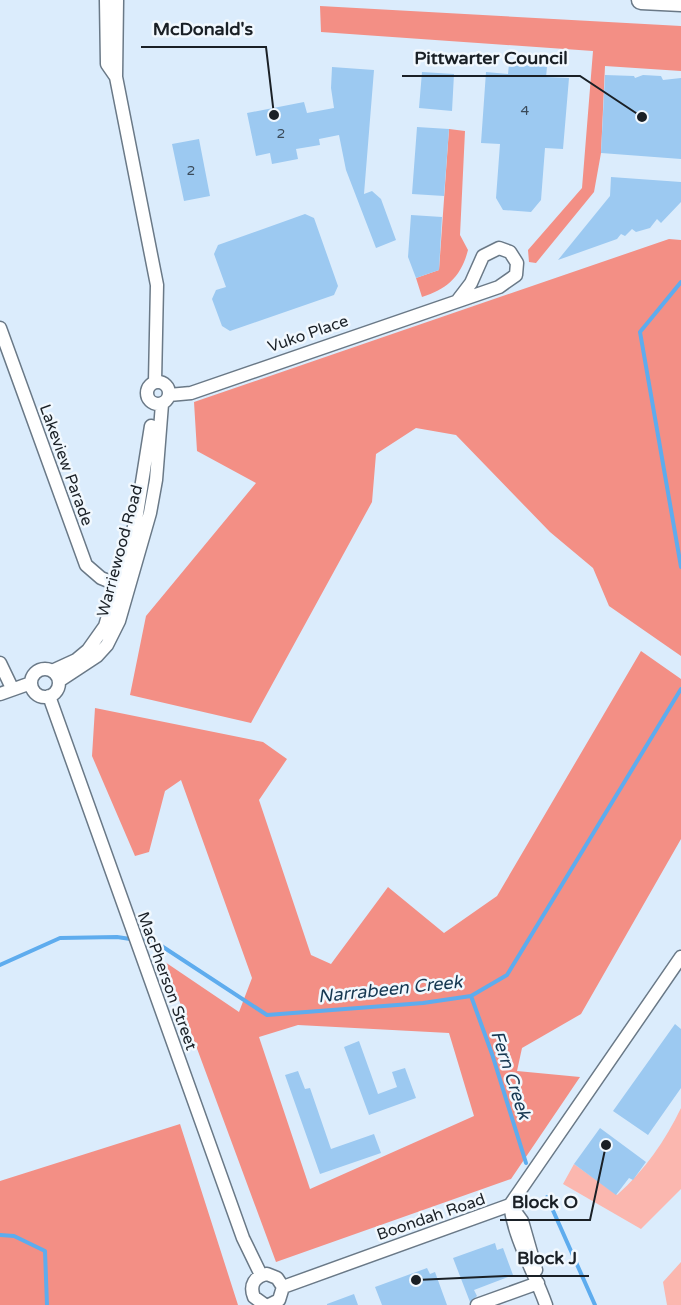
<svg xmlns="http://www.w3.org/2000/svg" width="681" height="1305" font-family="'Varela Round',sans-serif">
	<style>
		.green { fill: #fbb7af }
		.forest { fill: #f38f85; fill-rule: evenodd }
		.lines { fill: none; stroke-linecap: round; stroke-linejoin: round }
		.stream { stroke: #5eacee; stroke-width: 4 }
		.building { fill: #9cc9f1 }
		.minor-casing { stroke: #6a7987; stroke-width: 15 }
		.highway-casing { stroke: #6a7987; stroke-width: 21 }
		.minor { stroke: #fff; stroke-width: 12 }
		.highway { stroke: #fff; stroke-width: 18 }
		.labels { text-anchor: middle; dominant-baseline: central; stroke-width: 5; stroke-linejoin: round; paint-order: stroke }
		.number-label { font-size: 14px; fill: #3a4a59 }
		.street-label { font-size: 16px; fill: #1a2026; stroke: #f1f8fe }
		.water-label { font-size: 18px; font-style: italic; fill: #153751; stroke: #f1f8fe }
		.leader { fill: none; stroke: #1a2026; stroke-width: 2 }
		.callout-dot { fill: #1a2026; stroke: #f1f8fe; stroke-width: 2 }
		.callout-label { font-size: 18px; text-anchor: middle; font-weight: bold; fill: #1a2026; stroke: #f1f8fe; stroke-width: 5; stroke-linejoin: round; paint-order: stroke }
	</style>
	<rect width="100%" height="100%" fill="#dbecfc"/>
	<path class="green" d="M 681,1108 L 681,1189 L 641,1229 L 563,1184 L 574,1164 L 617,1195 C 645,1170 665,1141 681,1108 Z
		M 681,1262 L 681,1305 L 667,1305 L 663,1282 Z"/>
	<path class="forest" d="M 320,6 L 681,26 L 681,71 L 605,66 L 601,153 L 594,192 L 536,263 L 529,262 L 528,250 L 582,188 L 593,51 L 321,32 Z
		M 449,129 L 465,131 L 460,235 L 468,250 C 461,277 447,289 422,297 L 416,278 L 439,270 Z
		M 669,239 L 681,240 L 681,656 L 609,606 L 593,568 L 550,532 L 456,435 L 416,428 L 376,454 L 372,502 L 251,723 L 130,695 L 146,616 L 256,483 L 197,451 L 194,402 Z
		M 641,651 L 681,679 L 681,839 L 581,1014 L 522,1048 L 517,1071 L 580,1077 L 511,1179 L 276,1262 L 165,962 L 239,1012 L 252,978 L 181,780 L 165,791 L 149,852 L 135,856 L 92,756 L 95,708 L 263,742 L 287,759 L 259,800 L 311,955 L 331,964 L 388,887 L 444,933 L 497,896 ZM 298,1025 L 449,1033 L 474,1116 L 310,1189 L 259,1037 Z
		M 180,1124 L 238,1305 L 0,1305 L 0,1181 Z"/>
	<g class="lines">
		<path class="stream" d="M 681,282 L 640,332 L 681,567
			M 0,965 L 60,938 L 117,937 L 157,943 L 267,1015 L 423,1003 L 471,996 L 507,975 L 681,689
			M 471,996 L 492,1054 L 526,1163
			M 547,1197 L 595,1305
			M 0,1235 L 14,1236 L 45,1251 L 47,1305"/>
	</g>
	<path class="building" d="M 509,64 L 547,67 L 546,77 L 569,78 L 563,149 L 545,148 L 541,200 L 531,212 L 503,210 L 496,198 L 500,144 L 481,143 L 486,72 L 508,74 Z
		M 332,67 L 374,70 L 364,194 L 372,191 L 381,199 L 396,240 L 376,248 L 346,170 L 339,135 L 319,139 L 320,145 L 296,149 L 298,159 L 272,164 L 270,153 L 256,156 L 247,113 L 304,102 L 307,113 L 334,108 L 331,88 Z
		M 422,72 L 454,74 L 452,111 L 419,108 Z
		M 605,75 L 634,76 L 635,78 L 643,75 L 661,76 L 663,80 L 681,78 L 681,159 L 601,153 Z
		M 417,127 L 449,129 L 444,196 L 412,194 Z
		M 199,139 L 210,196 L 184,201 L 172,144 Z
		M 611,177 L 681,182 L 681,202 L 661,223 L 657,219 L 650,228 L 636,232 L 632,229 L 625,236 L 621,234 L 617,239 L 558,260 L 610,196 Z
		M 305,214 L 314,218 L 338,286 L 334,295 L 230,331 L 222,326 L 212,299 L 216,290 L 226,287 L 214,254 L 218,245 Z
		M 411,215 L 442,217 L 439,270 L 416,278 L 408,257 Z
		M 675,1024 L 681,1029 L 681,1088 L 648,1135 L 613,1111 Z
		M 359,1041 L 378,1094 L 397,1087 L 392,1072 L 405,1068 L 416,1098 L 369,1115 L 344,1047 Z
		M 298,1071 L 305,1089 L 310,1088 L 331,1149 L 374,1134 L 381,1153 L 320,1174 L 285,1075 Z
		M 600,1128 L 646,1162 L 633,1180 L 629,1178 L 616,1195 L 574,1164 Z
		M 495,1243 L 497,1250 L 503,1248 L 513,1275 L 474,1290 L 477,1296 L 470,1302 L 453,1258 Z
		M 427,1268 L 430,1274 L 435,1272 L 447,1305 L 382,1305 L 375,1287 Z
		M 354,1294 L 358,1305 L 327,1305 L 327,1304 Z"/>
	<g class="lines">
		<defs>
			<path id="minor" d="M 106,0 L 107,64 L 116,77
				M 117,0 L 116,77 L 157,285 L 155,382
				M 0,328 L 86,565 L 101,578 L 128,589
				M147 393a11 11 0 1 1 22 0a11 11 0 1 1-22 0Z
				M 169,395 L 191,393 L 499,287 L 516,275 L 517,263 L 510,252 L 499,248 L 483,256 L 471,283 L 458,300
				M 0,663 L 12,688
				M31 683a14 14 0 1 1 28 0a14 14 0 1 1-28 0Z
				M 52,671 L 76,660 L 88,650 L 105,626 L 136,520 L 151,426
				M 59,681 L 97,656 L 107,645 L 119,621 L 150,513 L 156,480 L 162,404
				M 0,694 L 31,683
				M 49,696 L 243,1238 L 261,1275
				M 510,1205 C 515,1241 534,1271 546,1305
				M 511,1206 L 522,1221 L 536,1270
				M 283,1287 L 510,1205 L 681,957
				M 265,1305 L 254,1297 C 249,1285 255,1276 267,1274 L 277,1278 L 283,1287 L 279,1300 L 269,1305
				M 477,1305 L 538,1283"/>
			<path id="highway" d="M 641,0 L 681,2"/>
		</defs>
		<use href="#minor" class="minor-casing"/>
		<use href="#highway" class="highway-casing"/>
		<use href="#minor" class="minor"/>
		<use href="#highway" class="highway"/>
	</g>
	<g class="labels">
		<g class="number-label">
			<text x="525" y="110">4</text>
			<text x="281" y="133">2</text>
			<text x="191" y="170">2</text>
		</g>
		<g class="street-label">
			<text transform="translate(308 334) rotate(-19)">Vuko Place</text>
			<text transform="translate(66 465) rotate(70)">Lakeview Parade</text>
			<text transform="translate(120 551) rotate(-75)">Warriewood Road</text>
			<text transform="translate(167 981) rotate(70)">MacPherson Street</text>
			<text transform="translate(431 1217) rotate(-19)">Boondah Road</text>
		</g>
		<g class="water-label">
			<text transform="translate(390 989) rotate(-6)">Narrabeen Creek</text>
			<text transform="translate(511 1075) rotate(72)">Fern Creek</text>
		</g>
	</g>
	<path class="leader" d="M274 115L266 47H141M642 117L580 76H402M606 1145L590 1220H500M416 1280L505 1276H589"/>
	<g class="callout-dot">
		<circle cx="274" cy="115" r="6"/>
		<circle cx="642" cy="117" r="6"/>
		<circle cx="606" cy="1145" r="6"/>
		<circle cx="416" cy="1280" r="6"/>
	</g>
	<g class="callout-label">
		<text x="203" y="35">McDonald's</text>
		<text x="491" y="64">Pittwarter Council</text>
		<text x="545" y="1208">Block O</text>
		<text x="547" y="1264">Block J</text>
	</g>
</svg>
